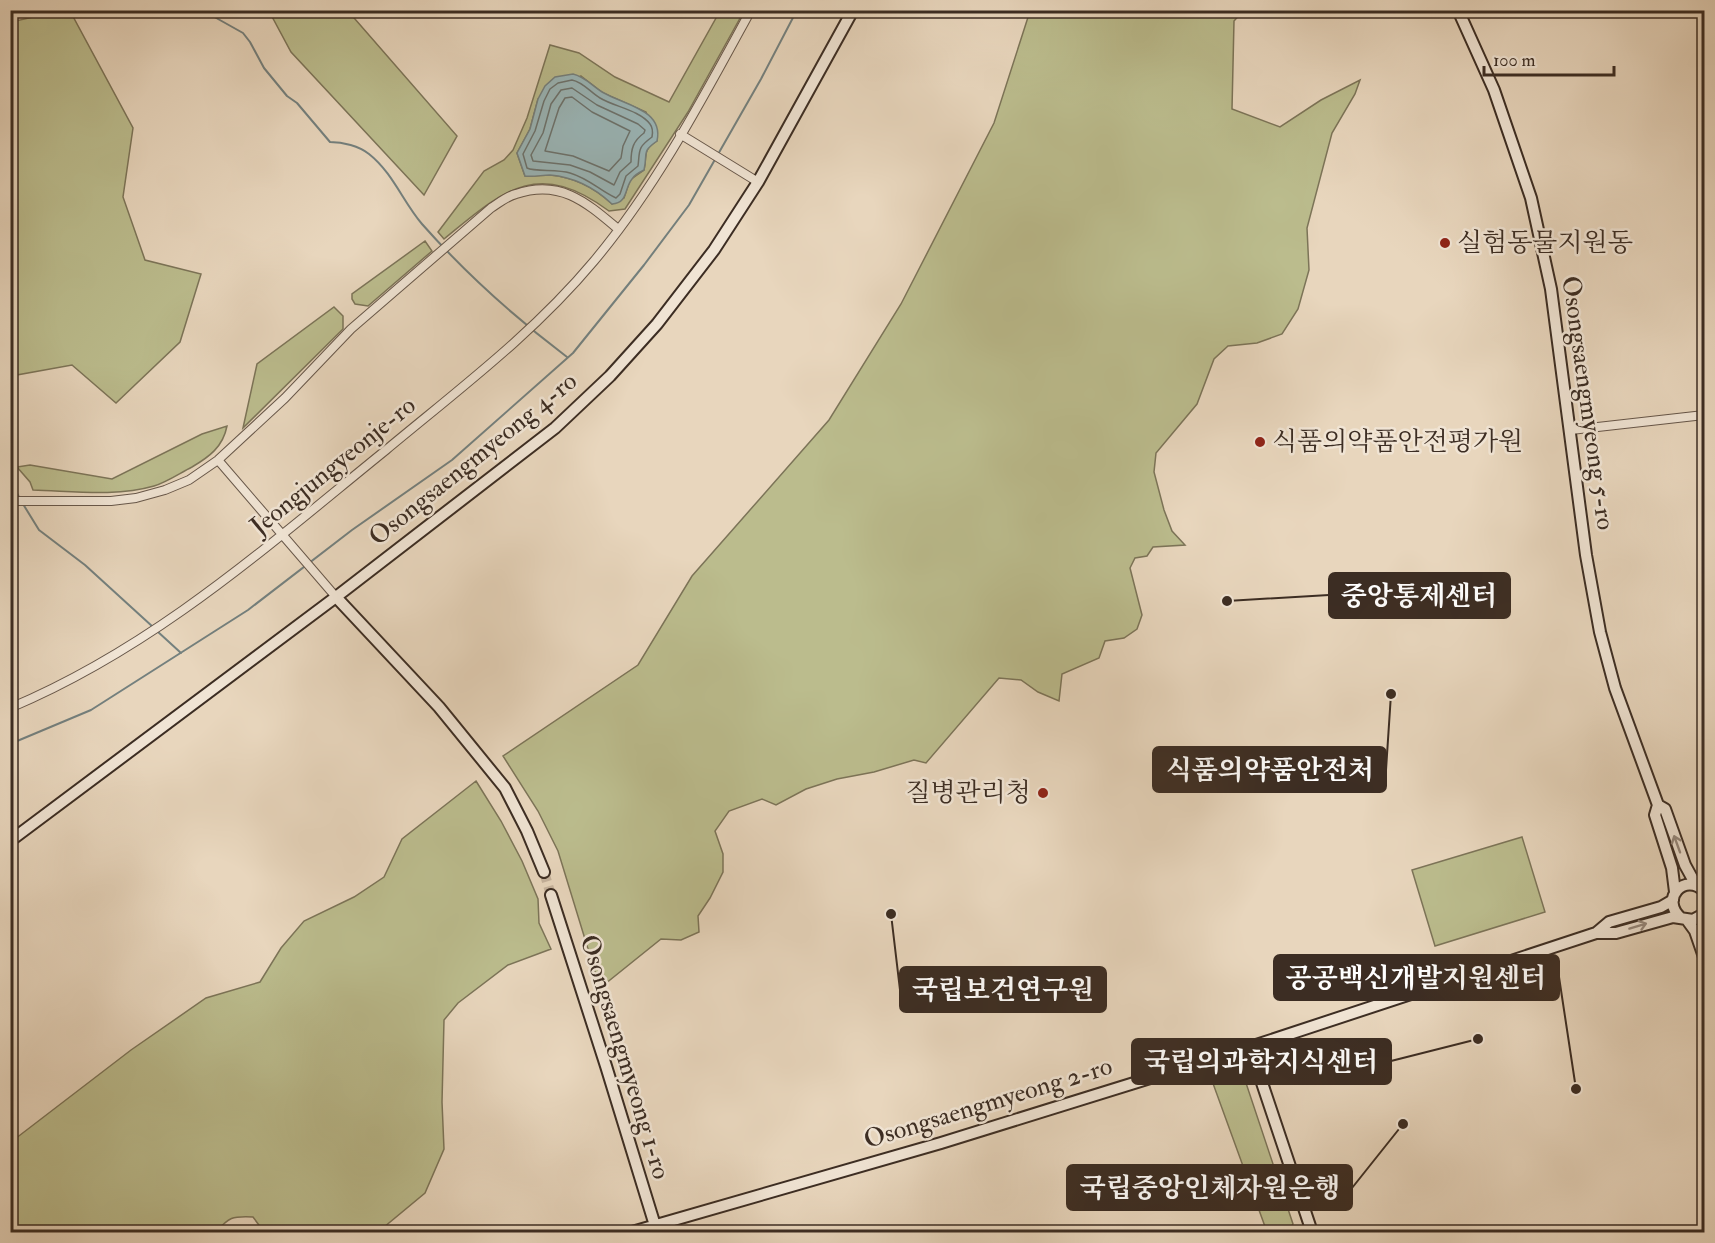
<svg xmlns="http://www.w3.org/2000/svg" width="1715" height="1243" font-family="'IM FELL Double Pica','Noto Serif KR',serif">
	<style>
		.green { fill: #bbbc8d; stroke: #7c7458; stroke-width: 1.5; fill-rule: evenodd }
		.water { fill: #9ab7ba; stroke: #74807e; stroke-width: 1.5 }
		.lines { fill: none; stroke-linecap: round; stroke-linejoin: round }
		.shore { stroke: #6b726e; stroke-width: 1.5 }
		.stream { stroke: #74807e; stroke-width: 2 }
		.secondary-tunnel { stroke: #c6b49e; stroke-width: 10; stroke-dasharray: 10 5; stroke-linecap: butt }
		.street-casing { stroke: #67574a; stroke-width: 10 }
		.secondary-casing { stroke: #3c2d23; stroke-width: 14 }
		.street { stroke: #f0e4d4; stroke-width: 8 }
		.secondary { stroke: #f0e4d4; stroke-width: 10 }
		.oneway { stroke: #96887c }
		.poi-dot { fill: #8f2418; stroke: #f0e4d4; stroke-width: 2 }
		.labels { text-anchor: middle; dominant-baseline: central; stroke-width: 5; stroke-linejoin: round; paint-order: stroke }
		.poi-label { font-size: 26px; fill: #3c2d23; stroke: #f0e4d4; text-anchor: start }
		.street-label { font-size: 26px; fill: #3c2d23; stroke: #f0e4d4 }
		.leader { fill: none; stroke: #3c2d23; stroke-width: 2 }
		.callout-dot { fill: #3c2d23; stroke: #f0e4d4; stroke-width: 2 }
		.callout { fill: #3c2d23; stroke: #3c2d23; stroke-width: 2 }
		.callout-label { font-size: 27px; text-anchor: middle; font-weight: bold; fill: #fff }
	</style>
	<rect width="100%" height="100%" fill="#e8d6bd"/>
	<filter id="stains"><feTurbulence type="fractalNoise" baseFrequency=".00333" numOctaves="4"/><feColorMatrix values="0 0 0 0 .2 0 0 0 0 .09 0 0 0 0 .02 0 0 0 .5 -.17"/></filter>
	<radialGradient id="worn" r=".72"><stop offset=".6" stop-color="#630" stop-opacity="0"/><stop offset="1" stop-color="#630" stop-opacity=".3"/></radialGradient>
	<path class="green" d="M 64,10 L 70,11 L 133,128 L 123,197 L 145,260 L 201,274 L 180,342 L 116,403 L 72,365 L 11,376 L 11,22 Z
		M 269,11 L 348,11 L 457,136 L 424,195 L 291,52 Z
		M 720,11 L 744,11 L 688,112 L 625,209 L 609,211 C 537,158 504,190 444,239 L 438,232 L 484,171 L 504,160 L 513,150 L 527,118 L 550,45 L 579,53 L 615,77 L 669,102 ZM 581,76 L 603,93 L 646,112 L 657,141 C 641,152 648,153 644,170 L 630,180 L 624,198 L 612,204 C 595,188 573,177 550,175 C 542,175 534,177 525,176 L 517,153 L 530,129 L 538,99 Z
		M 1030,11 L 1243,11 L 1234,21 L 1232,109 L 1280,127 L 1321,100 L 1360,80 L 1355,94 L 1332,133 L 1307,228 L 1309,270 L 1298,309 L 1282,334 L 1257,343 L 1228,346 L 1214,359 L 1197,404 L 1156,453 L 1154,472 L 1164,510 L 1172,531 L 1185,545 L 1153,547 L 1147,556 L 1135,558 L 1130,568 L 1142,615 L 1137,629 L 1124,638 L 1105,641 L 1099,658 L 1062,674 L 1059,701 L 1038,692 L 1021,680 L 999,678 L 926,763 L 914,760 L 874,772 L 837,779 L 806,789 L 776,805 L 762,799 L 729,811 L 715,831 L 723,854 L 723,872 L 710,898 L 698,916 L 699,932 L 681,940 L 661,939 L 600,988 L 558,851 L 538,811 L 503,756 L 638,665 L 692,576 L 829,420 L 901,304 L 994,123 Z
		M 425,241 L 432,251 L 368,306 L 355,304 L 352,299 L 352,294 Z
		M 334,307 L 343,316 L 343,329 L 243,428 L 257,364 Z
		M 227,426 C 223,447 209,457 192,467 C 180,473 167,482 154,486 C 116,497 72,491 33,490 L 30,482 L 17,467 L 30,465 L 112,479 L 202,434 Z
		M 476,781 L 501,821 L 522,861 L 538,899 L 539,923 L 551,949 L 508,965 L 458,1003 L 444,1020 L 442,1102 L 444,1149 L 425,1193 L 378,1232 L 264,1232 L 253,1217 C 232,1216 229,1217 216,1232 L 11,1232 L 11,1142 L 131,1050 L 206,998 L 260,982 L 281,948 L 304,921 L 354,897 L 384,877 L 402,839 Z
		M 1522,837 L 1545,912 L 1435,946 L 1412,870 Z
		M 1226,1060 L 1241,1068 L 1293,1224 L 1288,1232 L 1267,1232 L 1207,1067 Z"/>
	<path class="water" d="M 573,74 C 586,77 593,87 604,93 C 625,105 664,110 657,141 C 641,152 648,153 644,170 C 640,172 634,175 632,179 C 624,189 628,203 612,204 C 595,188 573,177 550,175 C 542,175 534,177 525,176 L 517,153 L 530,129 L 538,99 L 545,86 L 555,77 Z"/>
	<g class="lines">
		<path class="shore" d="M 572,80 C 583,82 590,92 600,98 C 615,107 639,110 650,124 C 653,128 653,132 652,137 C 637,148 640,150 638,166 L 626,176 L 620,194 L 616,198 C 600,191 590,179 570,173 C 557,169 535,172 527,168 L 523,154 L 535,131 L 544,101 L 550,89 L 558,83 Z
			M 572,88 L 597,105 L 638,124 L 645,130 L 644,133 C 633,141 631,149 631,162 L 620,172 L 614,185 L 590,172 L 570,165 L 533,161 L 531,155 L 543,133 L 551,104 L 561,90 Z
			M 572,97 L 592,112 L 630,131 L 623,146 L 621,158 L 609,171 L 573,156 L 545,151 L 559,108 L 565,98 Z"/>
		<path class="stream" d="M 202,10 L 243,33 L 250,42 L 264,68 L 287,96 L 297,103 L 330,142 C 343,142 359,146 369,154 C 393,173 403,202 422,224 C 467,275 513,316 567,357
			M 10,480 L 20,499
			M 23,504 L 39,530 L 85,565 L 153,627
			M 157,631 L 181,653
			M 10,744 L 91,710 L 248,610 L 352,530 L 452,460 L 573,353 L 644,265 L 689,205 L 761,79 L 797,10"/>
		<path class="secondary-tunnel" d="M 544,872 L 551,895"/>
		<defs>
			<path id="street" d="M 680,134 L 758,182
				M 1571,430 L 1704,415
				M 218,460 L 336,597
				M 10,501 L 111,501 L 136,498 L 165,490 L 189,480 L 218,460 L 285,398 L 351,329 L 491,208 C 499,203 507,196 516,194 C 560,179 586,202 618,229
				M 10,708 C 155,647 266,547 386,450 C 458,390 533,334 594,261 C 657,186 704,96 751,10"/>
			<path id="secondary" d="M 1458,10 L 1494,90 L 1531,198 L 1551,289 L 1586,555 L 1600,632 L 1615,688 L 1658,805 L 1655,815 L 1672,868 L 1675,892
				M 336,597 L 439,707 L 505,788 L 527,831 L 544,872
				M 1658,805 L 1665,809 L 1685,865 L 1696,885
				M 10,841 L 336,597 L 555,428 L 610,376 L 657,324 L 714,250 L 758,182 L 853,10
				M 551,895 L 606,1066 L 657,1232
				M 1681,918 C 1659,899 1685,872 1704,891
				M 1687,920 L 1695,931 L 1704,957
				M 1596,933 L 1609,922 L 1661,907 L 1673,900
				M 1250,1047 L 1312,1232
				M 632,1232 L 941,1143 L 1250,1047 L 1596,933 L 1616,933 L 1673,917 L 1693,920 L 1704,914"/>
		</defs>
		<use href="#street" class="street-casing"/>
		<use href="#secondary" class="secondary-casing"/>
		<use href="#street" class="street"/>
		<use href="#secondary" class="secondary"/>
	</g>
	<defs><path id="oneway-shaft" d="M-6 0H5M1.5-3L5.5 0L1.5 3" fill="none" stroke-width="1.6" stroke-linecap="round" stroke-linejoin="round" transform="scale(1.5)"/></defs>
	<g class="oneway">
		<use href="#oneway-shaft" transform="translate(1677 844) rotate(-110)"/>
		<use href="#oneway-shaft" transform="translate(1638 926) rotate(-17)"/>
	</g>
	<g class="poi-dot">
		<circle cx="1445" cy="243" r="6"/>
		<circle cx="1260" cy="442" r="6"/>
		<circle cx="1043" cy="793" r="6"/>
	</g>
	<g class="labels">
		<g class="poi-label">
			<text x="1457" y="243">실험동물지원동</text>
			<text x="1272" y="442">식품의약품안전평가원</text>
			<text x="1031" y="793" text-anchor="end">질병관리청</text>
		</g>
		<g class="street-label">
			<text transform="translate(1588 403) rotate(82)">Osongsaengmyeong 5-ro</text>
			<text transform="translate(473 459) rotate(-39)">Osongsaengmyeong 4-ro</text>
			<text transform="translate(333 466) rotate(-39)">Jeongjungyeonje-ro</text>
			<text transform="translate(625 1057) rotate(73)">Osongsaengmyeong 1-ro</text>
			<text transform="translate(988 1103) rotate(-17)">Osongsaengmyeong 2-ro</text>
		</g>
	</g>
	<path class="leader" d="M1227 601L1329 595M1391 694L1386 770M1576 1089L1559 977M891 914L900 990M1478 1039L1391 1061M1403 1124L1352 1188"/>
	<g class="callout-dot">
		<circle cx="1227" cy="601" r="6"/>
		<circle cx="1391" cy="694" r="6"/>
		<circle cx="1576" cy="1089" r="6"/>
		<circle cx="891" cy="914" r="6"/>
		<circle cx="1478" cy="1039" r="6"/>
		<circle cx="1403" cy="1124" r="6"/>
	</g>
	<g class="callout">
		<rect x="1329" y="573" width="181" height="45" rx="6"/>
		<rect x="1153" y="747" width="233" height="45" rx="6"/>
		<rect x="1274" y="955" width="285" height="45" rx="6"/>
		<rect x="900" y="967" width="206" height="45" rx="6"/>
		<rect x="1132" y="1039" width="259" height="45" rx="6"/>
		<rect x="1067" y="1165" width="285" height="45" rx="6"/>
	</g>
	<g class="callout-label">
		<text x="1419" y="605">중앙통제센터</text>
		<text x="1270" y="779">식품의약품안전처</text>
		<text x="1416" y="987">공공백신개발지원센터</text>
		<text x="1003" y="999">국립보건연구원</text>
		<text x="1261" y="1071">국립의과학지식센터</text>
		<text x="1210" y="1197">국립중앙인체자원은행</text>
	</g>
	<rect width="1715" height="1243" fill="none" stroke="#e8d6bd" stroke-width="36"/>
	<rect x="12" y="12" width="1691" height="1219" fill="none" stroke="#3c2d23" stroke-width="3"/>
	<rect x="18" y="18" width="1679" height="1207" fill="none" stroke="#3c2d23" stroke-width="1.5"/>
	<path d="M1484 66v9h130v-9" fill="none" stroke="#3c2d23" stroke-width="3"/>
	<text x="1493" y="66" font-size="18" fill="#3c2d23" stroke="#f0e4d4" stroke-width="4.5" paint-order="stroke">100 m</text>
	<rect width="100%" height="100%" filter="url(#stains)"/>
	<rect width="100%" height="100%" fill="url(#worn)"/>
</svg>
